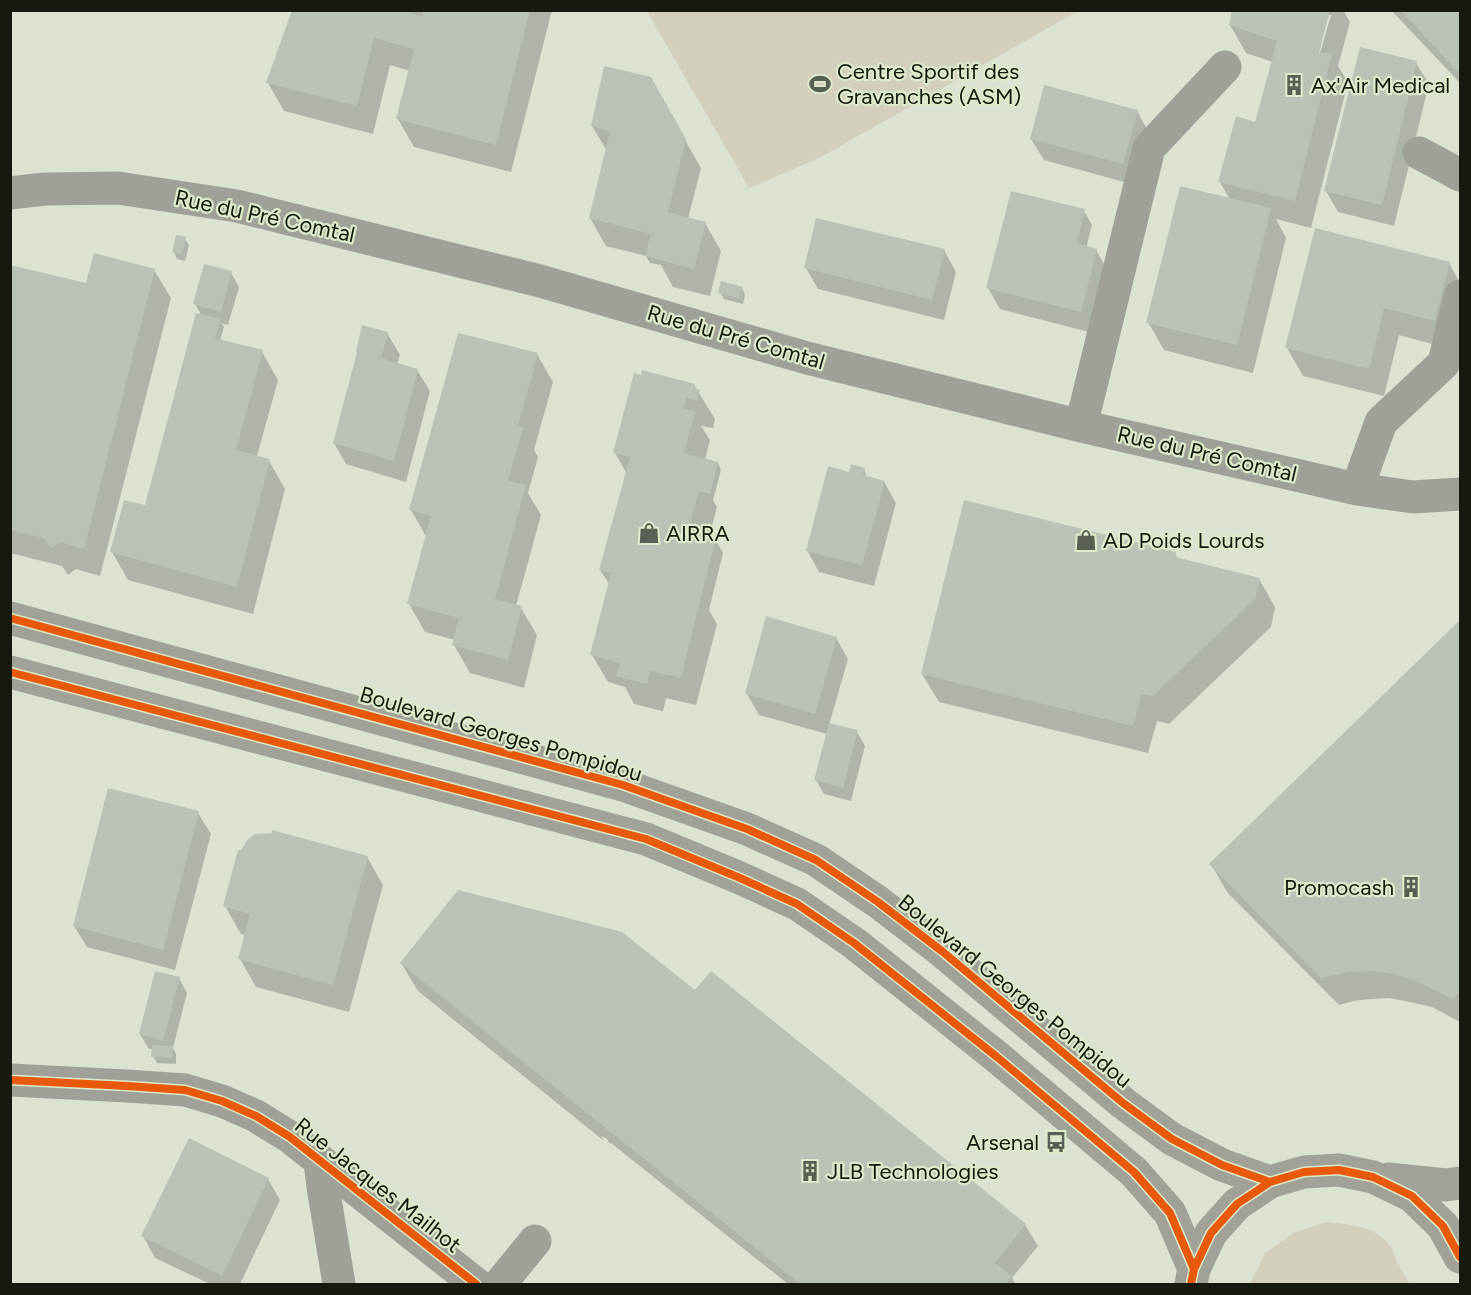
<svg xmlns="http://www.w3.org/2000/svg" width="1471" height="1295" font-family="Figtree,sans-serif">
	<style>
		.grass { fill: #d2cfbd }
		.shadow { fill: #0003; fill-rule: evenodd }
		.building { fill: #bac2b6 }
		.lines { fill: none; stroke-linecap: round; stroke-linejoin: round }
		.minor { stroke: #9fa198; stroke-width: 33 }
		.major { stroke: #a0a298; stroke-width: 33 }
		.cycleway-casing { stroke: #dce9cb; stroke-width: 11 }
		.cycleway { stroke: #e8590c; stroke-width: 8 }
		.labels { text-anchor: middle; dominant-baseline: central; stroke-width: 4.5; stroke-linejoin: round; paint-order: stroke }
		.poi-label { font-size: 22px; fill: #15190e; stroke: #dce9cb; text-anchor: start }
		.street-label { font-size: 22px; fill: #15190e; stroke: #dce9cb }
	</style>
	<rect width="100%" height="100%" fill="#dbe2d2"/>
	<path class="grass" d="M 647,11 L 1078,11 L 821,157 L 749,188 Z
		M 1327,1222 C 1348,1225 1373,1225 1388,1243 C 1393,1248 1395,1257 1398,1264 C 1401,1271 1407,1277 1409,1284 L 1250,1284 L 1265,1253 L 1295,1232 Z"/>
	<path class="shadow" d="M 294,10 L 552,10 L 511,172 L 414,147 L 398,119 L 410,71 L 390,65 L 373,134 L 284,111 L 268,83 Z
		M 1234,10 L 1343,10 L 1350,22 L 1338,66 L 1348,82 L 1311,228 L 1276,219 L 1286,238 L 1253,373 L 1164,350 L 1148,322 L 1230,200 L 1220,182 L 1256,123 L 1273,62 L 1246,53 L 1230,25 ZM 1328,15 L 1331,15 L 1318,60 L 1315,60 Z
		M 1391,10 L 1460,10 L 1460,83 Z
		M 1416,63 L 1429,84 L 1394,226 L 1338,212 L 1326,191 Z
		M 650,79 L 701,168 L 688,219 L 705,223 L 721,251 L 710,296 L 673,287 L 661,265 L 650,263 L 646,256 L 606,246 L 590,218 L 607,151 L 592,126 Z
		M 1137,111 L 1149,133 L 1135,185 L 1044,160 L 1031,139 Z
		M 1084,211 L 1092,225 L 1086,248 L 1096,250 L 1108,271 L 1093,333 L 1000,309 L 988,288 Z
		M 185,239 L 189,245 L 185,261 L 177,259 L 174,252 Z
		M 944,250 L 956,272 L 944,320 L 818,289 L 806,268 Z
		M 1449,263 L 1460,283 L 1451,349 L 1399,335 L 1384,396 L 1303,376 L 1287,348 Z
		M 10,266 L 87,285 L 154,270 L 171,298 L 100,576 L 76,569 L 68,575 L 62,566 L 10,553 Z
		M 231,273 L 239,287 L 228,325 L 221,323 L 224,327 L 220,341 L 262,352 L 278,380 L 257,456 L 269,461 L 285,489 L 253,614 L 128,580 L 112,552 L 146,506 L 202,316 L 195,304 Z
		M 742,288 L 745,295 L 743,304 L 724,299 L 720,292 Z
		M 387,333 L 400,355 L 397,364 L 417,370 L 430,391 L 406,482 L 346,464 L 334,443 Z
		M 537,354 L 553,382 L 534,450 L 538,457 L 528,493 L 541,515 L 516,606 L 521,608 L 537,635 L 524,688 L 470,673 L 454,645 L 455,640 L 425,632 L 409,604 L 427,538 L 411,510 Z
		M 694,385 L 715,419 L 713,428 L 701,426 L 710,440 L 705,460 L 718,463 L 721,470 L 713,500 L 717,507 L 709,537 L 715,539 L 723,553 L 709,610 L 717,624 L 696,705 L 666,698 L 663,711 L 634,704 L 625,687 L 608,682 L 592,655 L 610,585 L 600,570 L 627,474 L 615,453 Z
		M 864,469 L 867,478 L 884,482 L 896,503 L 874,586 L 819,572 L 807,550 L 851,473 Z
		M 1175,554 L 1179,560 L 1259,579 L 1275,607 L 1271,627 L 1169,724 L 1157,721 L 1148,753 L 939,702 L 922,674 Z
		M 1460,622 L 1460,1022 L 1432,1007 L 1410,1002 L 1389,998 L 1371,999 L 1353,1001 L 1339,1005 L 1227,892 L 1211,864 Z
		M 836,638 L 848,659 L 829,725 L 857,732 L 865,746 L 851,801 L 824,794 L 816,780 L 827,734 L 759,715 L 747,694 Z
		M 198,813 L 211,834 L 175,970 L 87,947 L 74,926 Z
		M 273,834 L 367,857 L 383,885 L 349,1012 L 256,987 L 240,959 L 246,935 L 241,934 L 225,906 Z
		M 401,963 L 694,991 L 1025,1225 L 1038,1246 L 1012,1278 L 1015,1284 L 788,1284 L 611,1143 L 610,1144 L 607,1139 L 601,1136 L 604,1141 L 418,991 Z
		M 179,978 L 187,993 L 173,1048 L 176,1054 L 176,1064 L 157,1063 L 153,1056 L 153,1050 L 148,1048 L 140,1034 Z
		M 268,1179 L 280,1200 L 240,1284 L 210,1284 L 155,1258 L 143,1236 Z"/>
	<path class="building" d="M 292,10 L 412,10 L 412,13 L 422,16 L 424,10 L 530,10 L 496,145 L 396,119 L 414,49 L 374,38 L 357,106 L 266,83 Z
		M 1232,10 L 1330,10 L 1319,53 L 1332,53 L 1295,201 L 1218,182 L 1236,116 L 1255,122 L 1277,41 L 1229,25 Z
		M 1400,10 L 1460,10 L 1460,74 Z
		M 1360,47 L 1417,61 L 1382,205 L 1324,191 Z
		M 604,66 L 651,77 L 686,139 L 668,212 L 706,222 L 694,269 L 645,256 L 651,234 L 589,218 L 610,131 L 591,126 Z
		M 1044,85 L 1138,110 L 1123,164 L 1030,139 Z
		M 1180,186 L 1271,208 L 1237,345 L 1146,323 Z
		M 1011,191 L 1085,209 L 1077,243 L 1097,249 L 1081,312 L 986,288 Z
		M 816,218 L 945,249 L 932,300 L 804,268 Z
		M 1315,228 L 1450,262 L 1435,321 L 1384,308 L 1369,369 L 1285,348 Z
		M 176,235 L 186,237 L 182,255 L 172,252 Z
		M 94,253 L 155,269 L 84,549 L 60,542 L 51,548 L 44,538 L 10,530 L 10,265 L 86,283 Z
		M 204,264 L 232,271 L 221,312 L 193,304 Z
		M 721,281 L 743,287 L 739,298 L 718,293 Z
		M 196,313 L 221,319 L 215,338 L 263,350 L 236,450 L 270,459 L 237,587 L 110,552 L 124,500 L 145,505 Z
		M 362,325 L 388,332 L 381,358 L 418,369 L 394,461 L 333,443 L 357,352 L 356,351 Z
		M 458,333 L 538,353 L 518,426 L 523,428 L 508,481 L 526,485 L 495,599 L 522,606 L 508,660 L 452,645 L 459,618 L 407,604 L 431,516 L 409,510 Z
		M 642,370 L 695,384 L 694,388 L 700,390 L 697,401 L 686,398 L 684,409 L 695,411 L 684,453 L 718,462 L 710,494 L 699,491 L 688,530 L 716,537 L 681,678 L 650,671 L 647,684 L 616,676 L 620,663 L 590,655 L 611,573 L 599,570 L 630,457 L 613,453 L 634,373 L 641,375 Z
		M 851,464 L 865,468 L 863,475 L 885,481 L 862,565 L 806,551 L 828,466 L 849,472 Z
		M 964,500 L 1176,552 L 1175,557 L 1260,578 L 1255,599 L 1153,696 L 1141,694 L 1133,726 L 921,674 Z
		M 766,616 L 837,637 L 815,714 L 745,694 Z
		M 1460,620 L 1460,992 L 1453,999 L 1414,980 L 1393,974 L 1372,971 L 1348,972 L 1321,978 L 1209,864 Z
		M 829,723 L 858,730 L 843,788 L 814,780 Z
		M 108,788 L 199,811 L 163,950 L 73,926 Z
		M 272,830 L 368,856 L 333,985 L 238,959 L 250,914 L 223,906 L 238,850 L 241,850 L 248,839 L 255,834 L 272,833 Z
		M 458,890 L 622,932 L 695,990 L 711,971 L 1026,1224 L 995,1263 L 1012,1276 L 1006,1284 L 800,1284 L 400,963 Z
		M 155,971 L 180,977 L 163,1041 L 139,1034 Z
		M 152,1045 L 173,1046 L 172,1058 L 151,1057 Z
		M 189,1138 L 269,1178 L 222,1276 L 141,1236 Z"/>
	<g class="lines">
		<path class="minor" d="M 1419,153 L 1460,175
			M 10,193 L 45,189 L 118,188 L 237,206 L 540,281 L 807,358 L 1081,426 L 1357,489 L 1413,497 L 1460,494
			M 1081,426 L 1149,148 L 1225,67
			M 1357,489 L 1381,422 L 1444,363 L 1460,296
			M 10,1080 L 127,1086 L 185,1090 L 222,1101 L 256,1116 L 290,1137 L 476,1284
			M 320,1161 L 323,1187 L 339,1284
			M 500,1284 L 535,1241"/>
		<path class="major" d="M 10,618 L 623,785 L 747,829 L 816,860 L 878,902 L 943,952 L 1123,1103 L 1172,1139 L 1222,1165 L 1270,1182
			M 10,672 L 646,839 L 740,878 L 797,904 L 854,943 L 997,1057 L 1134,1172 L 1170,1213 L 1194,1269
			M 1388,1179 L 1446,1185 L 1460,1183
			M 1191,1284 L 1194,1269 L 1211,1233 L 1237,1204 L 1270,1182 L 1304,1172 L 1339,1170 L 1373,1177 L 1412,1196 L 1443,1226 L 1460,1257"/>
		<defs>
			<path id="cycleway" d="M 10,618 L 623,785 L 747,829 L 816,860 L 878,902 L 943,952 L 1123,1103 L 1172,1139 L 1222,1165 L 1270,1182
				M 10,672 L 646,839 L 740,878 L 797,904 L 854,943 L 997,1057 L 1134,1172 L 1170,1213 L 1194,1269
				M 10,1080 L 127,1086 L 185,1090 L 222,1101 L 256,1116 L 290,1137 L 476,1284
				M 1191,1284 L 1194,1269 L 1211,1233 L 1237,1204 L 1270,1182 L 1304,1172 L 1339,1170 L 1373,1177 L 1412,1196 L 1443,1226 L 1460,1257"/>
		</defs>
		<use href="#cycleway" class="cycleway-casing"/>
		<use href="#cycleway" class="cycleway"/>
	</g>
	<defs>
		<symbol id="stadium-bare" viewBox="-9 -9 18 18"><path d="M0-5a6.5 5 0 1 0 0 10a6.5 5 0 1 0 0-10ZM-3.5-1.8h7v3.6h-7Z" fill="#5a5f53" stroke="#dce9cb" stroke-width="2.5" paint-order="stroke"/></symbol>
		<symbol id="building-bare" viewBox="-9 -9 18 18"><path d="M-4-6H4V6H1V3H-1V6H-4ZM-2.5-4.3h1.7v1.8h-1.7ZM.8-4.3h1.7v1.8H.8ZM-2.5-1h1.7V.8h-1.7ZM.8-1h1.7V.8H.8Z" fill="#5a5f53" stroke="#dce9cb" stroke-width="2.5" paint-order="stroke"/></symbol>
		<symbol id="shop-bare" viewBox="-9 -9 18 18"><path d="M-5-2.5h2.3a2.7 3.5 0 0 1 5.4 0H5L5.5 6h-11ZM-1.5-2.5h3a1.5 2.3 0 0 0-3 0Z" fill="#5a5f53" stroke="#dce9cb" stroke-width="2.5" paint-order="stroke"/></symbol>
		<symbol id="bus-bare" viewBox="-9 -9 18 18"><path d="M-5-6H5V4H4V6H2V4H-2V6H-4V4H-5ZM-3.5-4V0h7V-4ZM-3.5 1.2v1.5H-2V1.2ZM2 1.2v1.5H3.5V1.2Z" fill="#5a5f53" stroke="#dce9cb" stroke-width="2.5" paint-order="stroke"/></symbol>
	</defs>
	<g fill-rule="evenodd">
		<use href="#stadium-bare" x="805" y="69" width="30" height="30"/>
		<use href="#building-bare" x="1279" y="70" width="30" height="30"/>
		<use href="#shop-bare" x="634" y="518" width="30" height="30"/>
		<use href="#shop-bare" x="1071" y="525" width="30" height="30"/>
		<use href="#building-bare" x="1396" y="872" width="30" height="30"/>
		<use href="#bus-bare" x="1041" y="1127" width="30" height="30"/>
		<use href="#building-bare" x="795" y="1156" width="30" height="30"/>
	</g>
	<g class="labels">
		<g class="poi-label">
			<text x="837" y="71">Centre Sportif des<tspan x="837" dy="25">Gravanches (ASM)</tspan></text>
			<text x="1311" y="85">Ax'Air Medical</text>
			<text x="666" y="533">AIRRA</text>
			<text x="1103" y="540">AD Poids Lourds</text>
			<text x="1394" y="887" text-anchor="end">Promocash</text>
			<text x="1039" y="1142" text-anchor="end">Arsenal</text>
			<text x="827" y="1171">JLB Technologies</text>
		</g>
		<g class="street-label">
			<text transform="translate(265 216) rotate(12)">Rue du Pré Comtal</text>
			<text transform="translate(736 337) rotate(16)">Rue du Pré Comtal</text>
			<text transform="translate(1207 454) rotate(13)">Rue du Pré Comtal</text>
			<text transform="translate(501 734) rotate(16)">Boulevard Georges Pompidou</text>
			<text transform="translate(1015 991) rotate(39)">Boulevard Georges Pompidou</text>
			<text transform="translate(378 1185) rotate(38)">Rue Jacques Mailhot</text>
		</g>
	</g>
	<rect width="1471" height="1295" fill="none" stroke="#15190e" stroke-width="24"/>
</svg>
